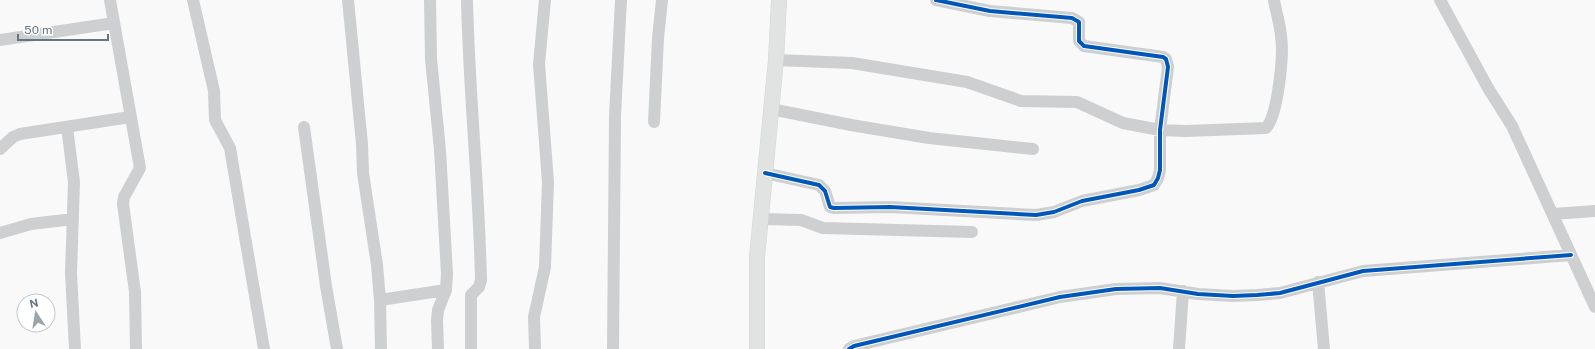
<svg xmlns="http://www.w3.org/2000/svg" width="1595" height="349" font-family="'Public Sans',sans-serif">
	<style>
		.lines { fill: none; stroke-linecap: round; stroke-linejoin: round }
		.major-casing { stroke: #d5d6d7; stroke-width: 16 }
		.minor { stroke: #cecfd0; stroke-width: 12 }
		.major { stroke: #e1e2e2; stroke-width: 15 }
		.cycleway-casing { stroke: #fff; stroke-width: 6 }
		.cycleway { stroke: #0057b8; stroke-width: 4 }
	</style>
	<rect width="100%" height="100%" fill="#f9f9f9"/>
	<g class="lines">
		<defs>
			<path id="major" d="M 757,349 L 757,257 L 776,60 L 779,0"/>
		</defs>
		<use href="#major" class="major-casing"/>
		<path class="minor" d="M 110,0 L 140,168 L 124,197 L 123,204 L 135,292 L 136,349
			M 193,0 L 214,91 L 215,120 L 230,148 L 264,349
			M 348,0 L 362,144 L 363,173 L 377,265 L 380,300
			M 430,0 L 431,59 L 440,150 L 447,274 L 446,290 L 438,310 L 437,320 L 438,349
			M 467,0 C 469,93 479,186 481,280 L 479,287 L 471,295 L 471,349
			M 1440,0 L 1488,88 L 1512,126 L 1595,307
			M 0,40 L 114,23
			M 776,60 L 852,63 L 967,82 L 1021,101 L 1077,102 L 1123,123 L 1160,130 L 1186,131 L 1266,128 C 1278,115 1284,54 1281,36 C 1280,24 1276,12 1274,0
			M 771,109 L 851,125 L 929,138 L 1033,149
			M 654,122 L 658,38 L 662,0
			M 67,127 L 74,182 L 71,273 L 75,349
			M 304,127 L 326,286 L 337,349
			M 0,149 L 13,137 L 20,134 L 130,117
			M 765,173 L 819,185 L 825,191 L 830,207 L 834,208 L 890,207 L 1036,215 L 1054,212 L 1082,201 L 1139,190 L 1154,185 L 1158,178 L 1160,170 L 1160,130 L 1168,67 L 1166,59 L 1163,57 L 1084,46 L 1079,41 L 1079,22 L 1072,18 L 990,11 L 936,0
			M 1553,214 L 1595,211
			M 761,219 L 801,220 L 823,228 L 972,232
			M 0,233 L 31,224 L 73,219
			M 1318,282 L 1324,349
			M 381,349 L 380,300 L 446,290
			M 535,349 L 534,317 L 545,267 L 548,182 L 539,64 L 545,0
			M 613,349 L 615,116 L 621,0
			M 849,349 L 854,346 L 1060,297 L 1116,289 L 1160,288 L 1198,294 L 1233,296 L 1257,295 L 1280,293 L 1363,271 L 1571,255
			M 1179,349 L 1183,291"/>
		<use href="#major" class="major"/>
		<defs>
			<path id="cycleway" d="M 765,173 L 819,185 L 825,191 L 830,207 L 834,208 L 890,207 L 1036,215 L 1054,212 L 1082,201 L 1139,190 L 1154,185 L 1158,178 L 1160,170 L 1160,130 L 1168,67 L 1166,59 L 1163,57 L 1084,46 L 1079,41 L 1079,22 L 1072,18 L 990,11 L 936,0
				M 849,349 L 854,346 L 1060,297 L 1116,289 L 1160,288 L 1198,294 L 1233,296 L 1257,295 L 1280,293 L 1363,271 L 1571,255"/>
		</defs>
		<use href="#cycleway" class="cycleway-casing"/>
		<use href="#cycleway" class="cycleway"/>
	</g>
	<g transform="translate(36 313) rotate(348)"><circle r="19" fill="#ffffff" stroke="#c1c8cd"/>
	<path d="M0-3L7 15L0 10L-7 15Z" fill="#99a4ac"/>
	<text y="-6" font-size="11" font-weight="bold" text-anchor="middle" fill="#657683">N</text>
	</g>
	<path d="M18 34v6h90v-6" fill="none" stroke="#657683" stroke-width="2"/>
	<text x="24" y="34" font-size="12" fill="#657683" stroke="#ffffff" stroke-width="3" paint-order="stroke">50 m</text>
</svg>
